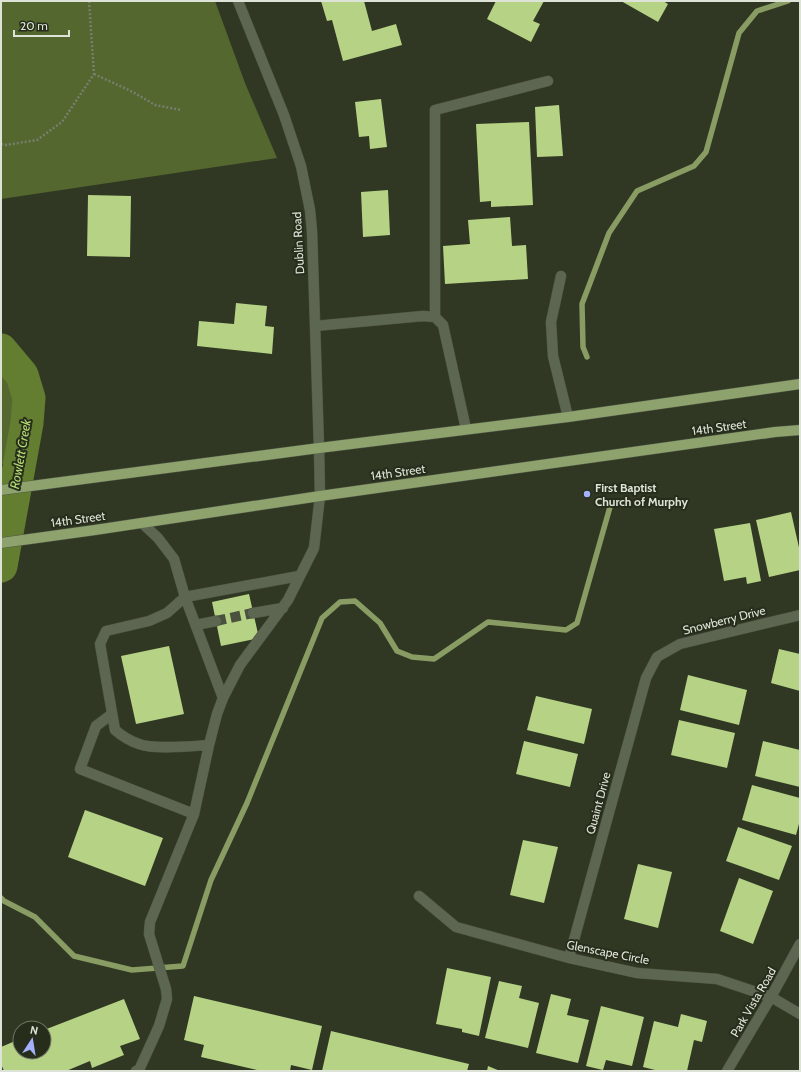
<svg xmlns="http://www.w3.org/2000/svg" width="801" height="1072" font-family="Cabin,sans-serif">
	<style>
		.green { fill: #53672f }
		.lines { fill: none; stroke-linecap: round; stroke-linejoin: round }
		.stream { stroke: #899c63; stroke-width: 5.5 }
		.river { stroke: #647e31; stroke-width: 33 }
		.building { fill: #b6d385 }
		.minor-tunnel { stroke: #4a523f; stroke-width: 10; stroke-dasharray: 10 5; stroke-linecap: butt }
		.minor-casing { stroke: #4f5645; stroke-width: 11 }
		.major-casing { stroke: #4f5645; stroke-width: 11 }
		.path { stroke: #787f6e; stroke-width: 2.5; stroke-dasharray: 2 2; stroke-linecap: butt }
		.minor { stroke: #5d6651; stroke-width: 10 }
		.major { stroke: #8ea26d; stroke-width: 10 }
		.poi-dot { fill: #a4b2fc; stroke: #262d1b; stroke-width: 1.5 }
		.labels { text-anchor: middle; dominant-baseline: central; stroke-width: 4; stroke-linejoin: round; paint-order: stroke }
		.street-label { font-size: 12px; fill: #dee3d7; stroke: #262d1b }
		.poi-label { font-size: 12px; font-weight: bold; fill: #dee3d7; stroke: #262d1b; text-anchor: start }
		.water-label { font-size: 13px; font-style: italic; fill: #b5da73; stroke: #262d1b }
	</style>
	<rect width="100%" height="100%" fill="#303824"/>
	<path class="green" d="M 1,1 L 215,1 L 245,83 L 277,158 L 1,199 Z
		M 1,370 L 18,392 L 12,463 L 1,464 Z"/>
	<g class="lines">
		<path class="stream" d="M 587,357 L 583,347 L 582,304 L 609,233 L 637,191 L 694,166 L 706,152 L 739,33 L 757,11 L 788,1
			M 1,898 L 4,901 L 35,917 L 74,956 L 132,970 L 183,966 L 211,880 L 247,803 L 322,618 L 340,602 L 355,601 L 380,623 L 397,651 L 412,657 L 434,659 L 488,622 L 566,630 L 577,623 L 610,507"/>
		<path class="river" d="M 1,350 L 22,375 L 29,398 L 27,423 L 1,566"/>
	</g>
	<path class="building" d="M 321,1 L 364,1 L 372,31 L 396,24 L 402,45 L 343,61 L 332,20 L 327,21 Z
		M 496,1 L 544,1 L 533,21 L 540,24 L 531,42 L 487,19 Z
		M 621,1 L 663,1 L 668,4 L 658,22 Z
		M 381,99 L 387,147 L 370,149 L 369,136 L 359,137 L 355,102 Z
		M 559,105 L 563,156 L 537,157 L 535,107 Z
		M 529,122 L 533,205 L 491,207 L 491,201 L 480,202 L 476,124 Z
		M 388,190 L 390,235 L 363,237 L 361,192 Z
		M 88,195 L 131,196 L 130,257 L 87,256 Z
		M 510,217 L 512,246 L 526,245 L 528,279 L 445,284 L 443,246 L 470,244 L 468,220 Z
		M 236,303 L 267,306 L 265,326 L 274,327 L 272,354 L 197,346 L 199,321 L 234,324 Z
		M 791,512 L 800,552 L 800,570 L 769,577 L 756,520 Z
		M 750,523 L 761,581 L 747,584 L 746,577 L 724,581 L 714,529 Z
		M 249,594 L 259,638 L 221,646 L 212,602 Z
		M 169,646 L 184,714 L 136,724 L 121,656 Z
		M 779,649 L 800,654 L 800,691 L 771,683 Z
		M 688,675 L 747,690 L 739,725 L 680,710 Z
		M 536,696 L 592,709 L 584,744 L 527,730 Z
		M 679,720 L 735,733 L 727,768 L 671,755 Z
		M 524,741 L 578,754 L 570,787 L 516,774 Z
		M 763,741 L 800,750 L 800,787 L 755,776 Z
		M 752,785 L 800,798 L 800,820 L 796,835 L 742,820 Z
		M 85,810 L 163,838 L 145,886 L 68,857 Z
		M 738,827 L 792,846 L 779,880 L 726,861 Z
		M 523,840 L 558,847 L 544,903 L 510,895 Z
		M 638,864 L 672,872 L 658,928 L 624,919 Z
		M 739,878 L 773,891 L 753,944 L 720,931 Z
		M 447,968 L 491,977 L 479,1036 L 462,1032 L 462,1029 L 436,1024 Z
		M 499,981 L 522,986 L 519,998 L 539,1003 L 528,1048 L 485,1038 Z
		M 551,994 L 571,999 L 567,1015 L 589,1020 L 578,1063 L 536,1053 Z
		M 194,996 L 322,1026 L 312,1070 L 291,1065 L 290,1071 L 261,1071 L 201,1057 L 204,1045 L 184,1040 Z
		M 124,999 L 140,1039 L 120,1046 L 124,1055 L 92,1068 L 90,1061 L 66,1071 L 4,1071 L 1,1064 L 1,1047 L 20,1039 L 20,1052 L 44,1052 L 44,1030 Z
		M 601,1006 L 644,1017 L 632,1066 L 606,1060 L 603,1070 L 586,1066 Z
		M 681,1014 L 707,1021 L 702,1042 L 694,1040 L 687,1071 L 659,1071 L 643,1067 L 654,1021 L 678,1027 Z
		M 331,1031 L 469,1064 L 467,1071 L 322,1071 Z
		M 488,1066 L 500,1071 L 487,1071 Z"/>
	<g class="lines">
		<path class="minor-tunnel" d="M 216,621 L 253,613"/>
		<defs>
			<path id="minor" d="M 238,1 L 284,115 L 301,166 L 310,210 L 312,231 L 319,448 L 320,496 L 314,548 L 288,600 L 240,665 L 223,698 L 217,714 L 209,745 C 192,746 154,750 139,744 C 130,741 122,736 115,730 L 100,644 L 106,631 L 149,621 L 167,613 L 185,597 L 299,576
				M 561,276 L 551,322 L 553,356 L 568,417
				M 435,317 L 435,110 L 548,81
				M 315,326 L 423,316 L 435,317 L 443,325 L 466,429
				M 142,523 L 158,538 L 174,559 L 185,597 L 223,698
				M 253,613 L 283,608
				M 196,625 L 216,621
				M 112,714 L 96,726 L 80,769 L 194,814
				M 419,896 L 456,927 L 569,958 L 637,973 L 717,979 L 771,997 L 800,1014
				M 569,958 L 646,678 L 657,657 L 680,644 L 800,615
				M 136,1071 L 139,1070 L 159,1026 L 167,999 L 166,989 L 149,934 L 150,922 L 194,814 L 209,745
				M 727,1071 L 771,997 L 800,944"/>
			<path id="major" d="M 1,490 L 319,448 L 568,417 L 800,384
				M 1,543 L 95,530 L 320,496 L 775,432 L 800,430"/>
		</defs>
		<use href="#minor" class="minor-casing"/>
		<use href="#major" class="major-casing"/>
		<path class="path" d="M 94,74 L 133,92 L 155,105 L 181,110
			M 1,144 L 6,145 L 37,140 L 62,122 L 94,74 L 89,1"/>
		<use href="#minor" class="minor"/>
		<use href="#major" class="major"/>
	</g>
	<circle class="poi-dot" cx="587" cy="494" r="4"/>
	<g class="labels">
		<g class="street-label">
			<text transform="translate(298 243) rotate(-93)">Dublin Road</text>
			<text transform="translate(719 427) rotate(-8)">14th Street</text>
			<text transform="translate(398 472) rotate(-8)">14th Street</text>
			<text transform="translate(78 519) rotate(-8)">14th Street</text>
			<text transform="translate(724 620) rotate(-14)">Snowberry Drive</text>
			<text transform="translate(598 803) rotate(-75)">Quaint Drive</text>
			<text transform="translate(608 952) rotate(11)">Glenscape Circle</text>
			<text transform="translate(753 1002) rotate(-60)">Park Vista Road</text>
		</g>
		<g class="poi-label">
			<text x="595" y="487">First Baptist<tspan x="595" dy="14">Church of Murphy</tspan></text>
		</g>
		<g class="water-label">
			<text transform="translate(20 454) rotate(-80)">Rowlett Creek</text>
		</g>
	</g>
	<rect width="801" height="1072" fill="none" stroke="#dee3d7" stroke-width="4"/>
	<g transform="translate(32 1040) rotate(12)"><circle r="19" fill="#262d1b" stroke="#707666"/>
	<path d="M0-3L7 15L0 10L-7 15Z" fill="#a4b2fc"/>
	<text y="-6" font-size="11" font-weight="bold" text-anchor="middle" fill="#dee3d7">N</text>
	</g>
	<path d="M14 30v6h55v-6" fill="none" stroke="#dee3d7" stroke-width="2"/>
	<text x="20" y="30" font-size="12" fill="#dee3d7" stroke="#262d1b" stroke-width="3" paint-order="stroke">20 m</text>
</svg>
